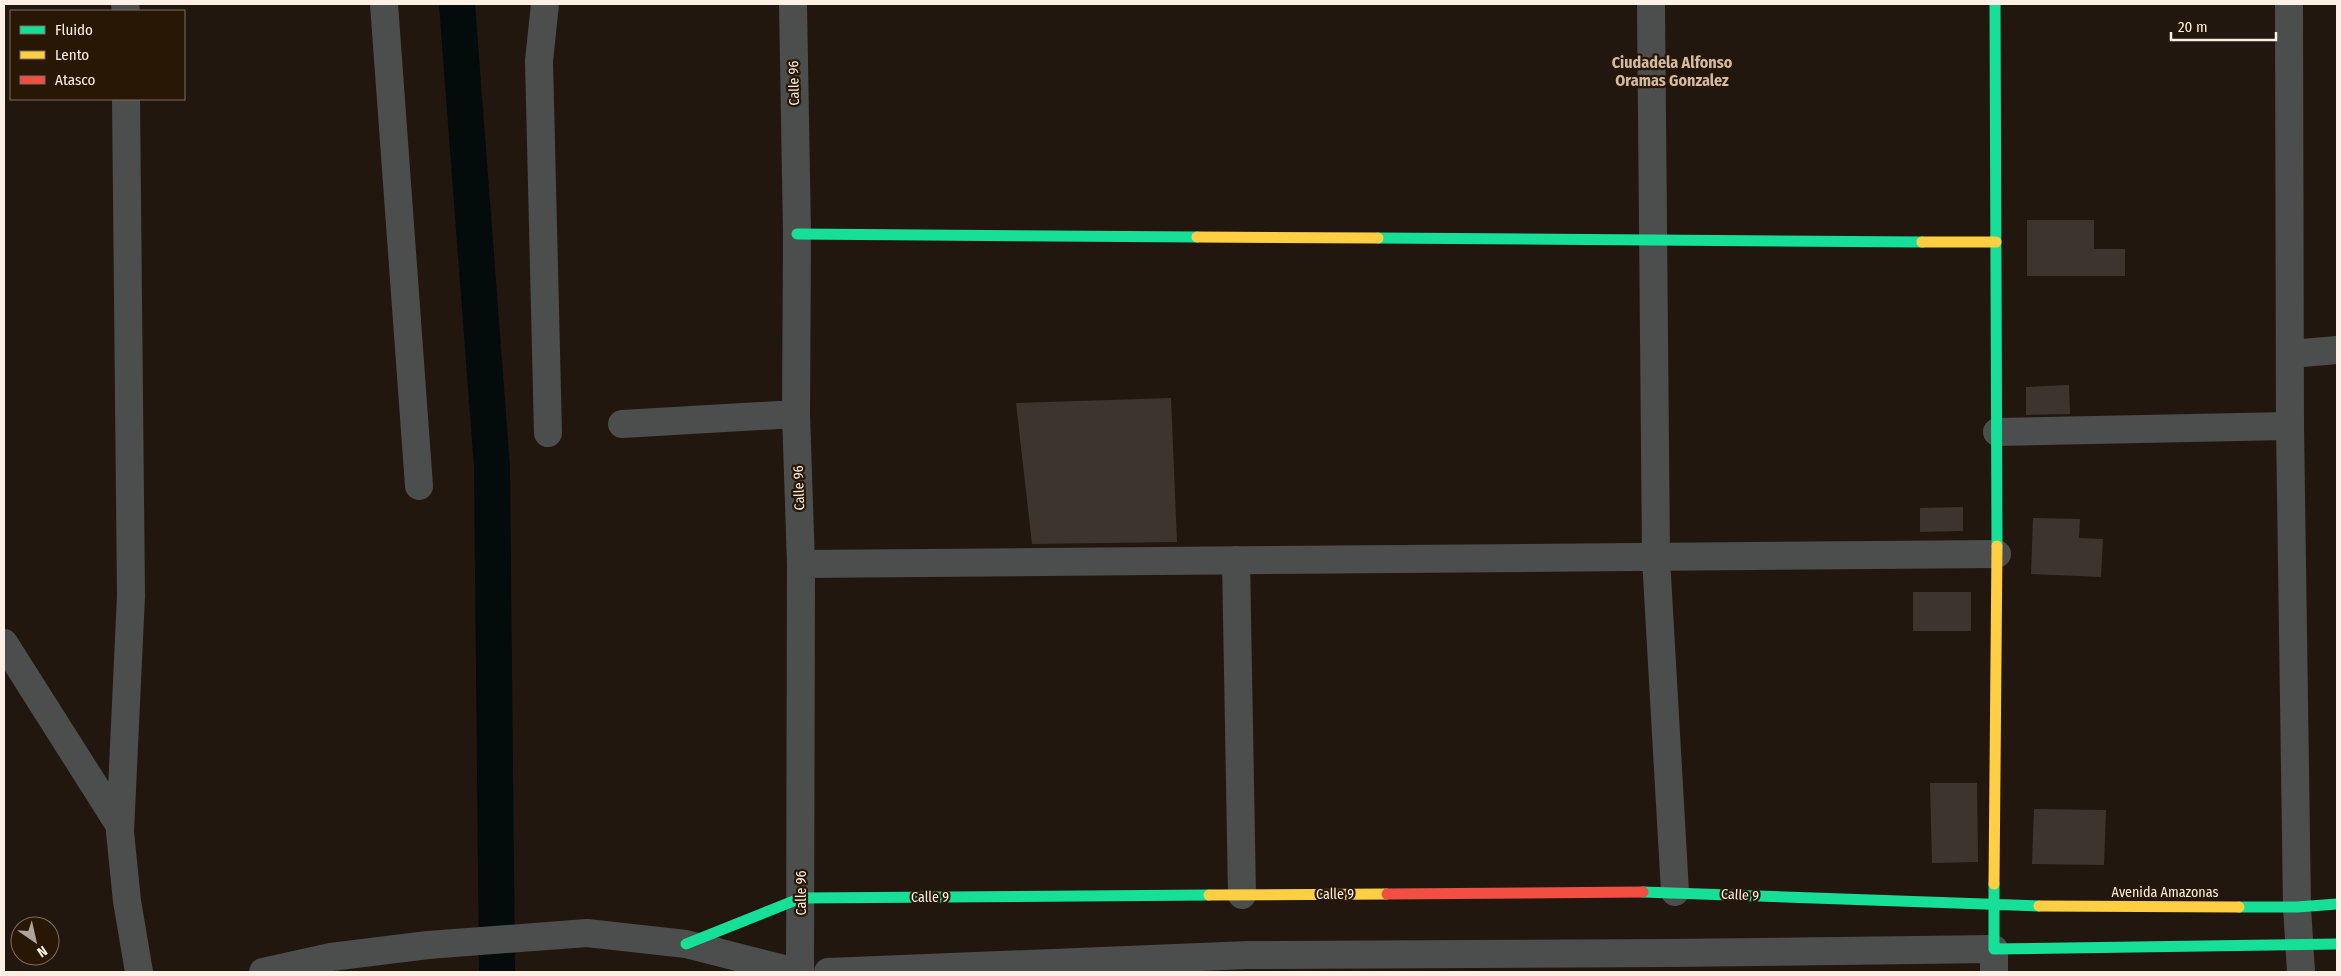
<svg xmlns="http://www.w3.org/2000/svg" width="2341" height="976" font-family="'Fira Sans Condensed',sans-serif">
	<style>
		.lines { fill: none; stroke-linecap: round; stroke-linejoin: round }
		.canal { stroke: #040b0b; stroke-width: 36 }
		.building { fill: #3d352d }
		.street { stroke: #4b4e4c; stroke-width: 28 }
		.fast { stroke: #16e098; stroke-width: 11 }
		.slow { stroke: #ffcf43; stroke-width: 11 }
		.jam { stroke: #f24e42; stroke-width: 11 }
		.labels { text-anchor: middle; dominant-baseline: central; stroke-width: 4.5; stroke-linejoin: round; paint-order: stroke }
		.street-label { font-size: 14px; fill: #fdf0e5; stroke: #291706 }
		.quarter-label { font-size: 16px; font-weight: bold; fill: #d3baa5; stroke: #291706 }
	</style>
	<rect width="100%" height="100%" fill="#21170e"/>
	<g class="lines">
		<path class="canal" d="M 457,4 L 492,467 L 497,972"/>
	</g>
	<path class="building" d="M 2027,220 L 2094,220 L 2094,249 L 2125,249 L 2125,276 L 2027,276 Z
		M 2069,385 L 2070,414 L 2026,415 L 2026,387 Z
		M 1171,398 L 1177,542 L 1032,544 L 1016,403 Z
		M 1963,507 L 1963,531 L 1920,532 L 1920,508 Z
		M 2033,518 L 2080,519 L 2079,538 L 2103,539 L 2101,577 L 2031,574 Z
		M 1913,592 L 1971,592 L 1971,631 L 1913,631 Z
		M 1930,783 L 1977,783 L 1978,862 L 1932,863 Z
		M 2034,809 L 2106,810 L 2104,865 L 2032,864 Z"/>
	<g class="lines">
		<path class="street" d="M 125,4 L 126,11
			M 384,4 L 419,486
			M 545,4 L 539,61 L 548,433
			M 793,4 L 797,234 L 796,414 L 801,564 L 800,972
			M 1651,4 L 1656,558 L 1675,892
			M 2289,4 L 2290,426 L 2297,907 L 2301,972
			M 126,99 L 131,596 L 120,832 L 127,901 L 139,972
			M 2291,354 L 2337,350
			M 622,424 L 796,414
			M 1997,432 L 2290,426
			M 1236,560 L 1242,895
			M 801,564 L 1997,554
			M 4,643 L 120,826
			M 263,972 L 331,957 L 428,945 L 587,933 L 686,944 L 796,972
			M 828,972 L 1249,955 L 1671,953 L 1994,949 L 1994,972"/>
		<path class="fast" d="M 1995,4 L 1997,546
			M 797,234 L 1197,237
			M 1378,238 L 1922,242
			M 1994,884 L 1994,949 L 2337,944
			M 1643,892 L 2039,906
			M 2239,907 L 2297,907 L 2337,904
			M 686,944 L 801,898 L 1209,895"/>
		<path class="slow" d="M 1197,237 L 1378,238
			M 1922,242 L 1996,242
			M 1994,884 L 1997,546
			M 1209,895 L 1387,894
			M 2039,906 L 2239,907"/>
		<path class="jam" d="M 1387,894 L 1643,892"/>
	</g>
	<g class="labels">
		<g class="street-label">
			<text transform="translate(794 83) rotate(-91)">Calle 96</text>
			<text transform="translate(799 488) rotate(-92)">Calle 96</text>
			<text x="2165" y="892">Avenida Amazonas</text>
			<text transform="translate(801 893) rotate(-90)">Calle 96</text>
			<text x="1335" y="894">Calle 9</text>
			<text transform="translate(1740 895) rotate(3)">Calle 9</text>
			<text x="930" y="897">Calle 9</text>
		</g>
		<g class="quarter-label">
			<text x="1672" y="62">Ciudadela Alfonso<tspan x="1672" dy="18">Oramas Gonzalez</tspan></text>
		</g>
	</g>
	<rect width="2341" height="976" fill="none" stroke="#fdf0e5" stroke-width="10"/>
	<rect x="10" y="10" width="175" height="90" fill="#291706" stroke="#7e6e5f"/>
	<rect x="20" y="26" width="25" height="8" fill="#16e098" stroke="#7e6e5f"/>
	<text x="55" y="35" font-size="15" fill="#fdf0e5">Fluido</text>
	<rect x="20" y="51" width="25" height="8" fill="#ffcf43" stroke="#7e6e5f"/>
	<text x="55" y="60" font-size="15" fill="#fdf0e5">Lento</text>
	<rect x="20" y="76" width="25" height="8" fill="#f24e42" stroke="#7e6e5f"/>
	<text x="55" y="85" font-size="15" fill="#fdf0e5">Atasco</text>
	<g transform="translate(35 941) rotate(146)"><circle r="24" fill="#291706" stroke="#7e6e5f"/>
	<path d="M0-4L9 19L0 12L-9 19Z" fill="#b0a49a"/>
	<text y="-8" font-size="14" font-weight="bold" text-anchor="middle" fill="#fdf0e5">N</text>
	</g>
	<path d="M2171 32v8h105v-8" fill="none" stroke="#fdf0e5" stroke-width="2.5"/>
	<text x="2178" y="32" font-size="15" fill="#fdf0e5" stroke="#291706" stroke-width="4" paint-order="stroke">20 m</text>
</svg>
